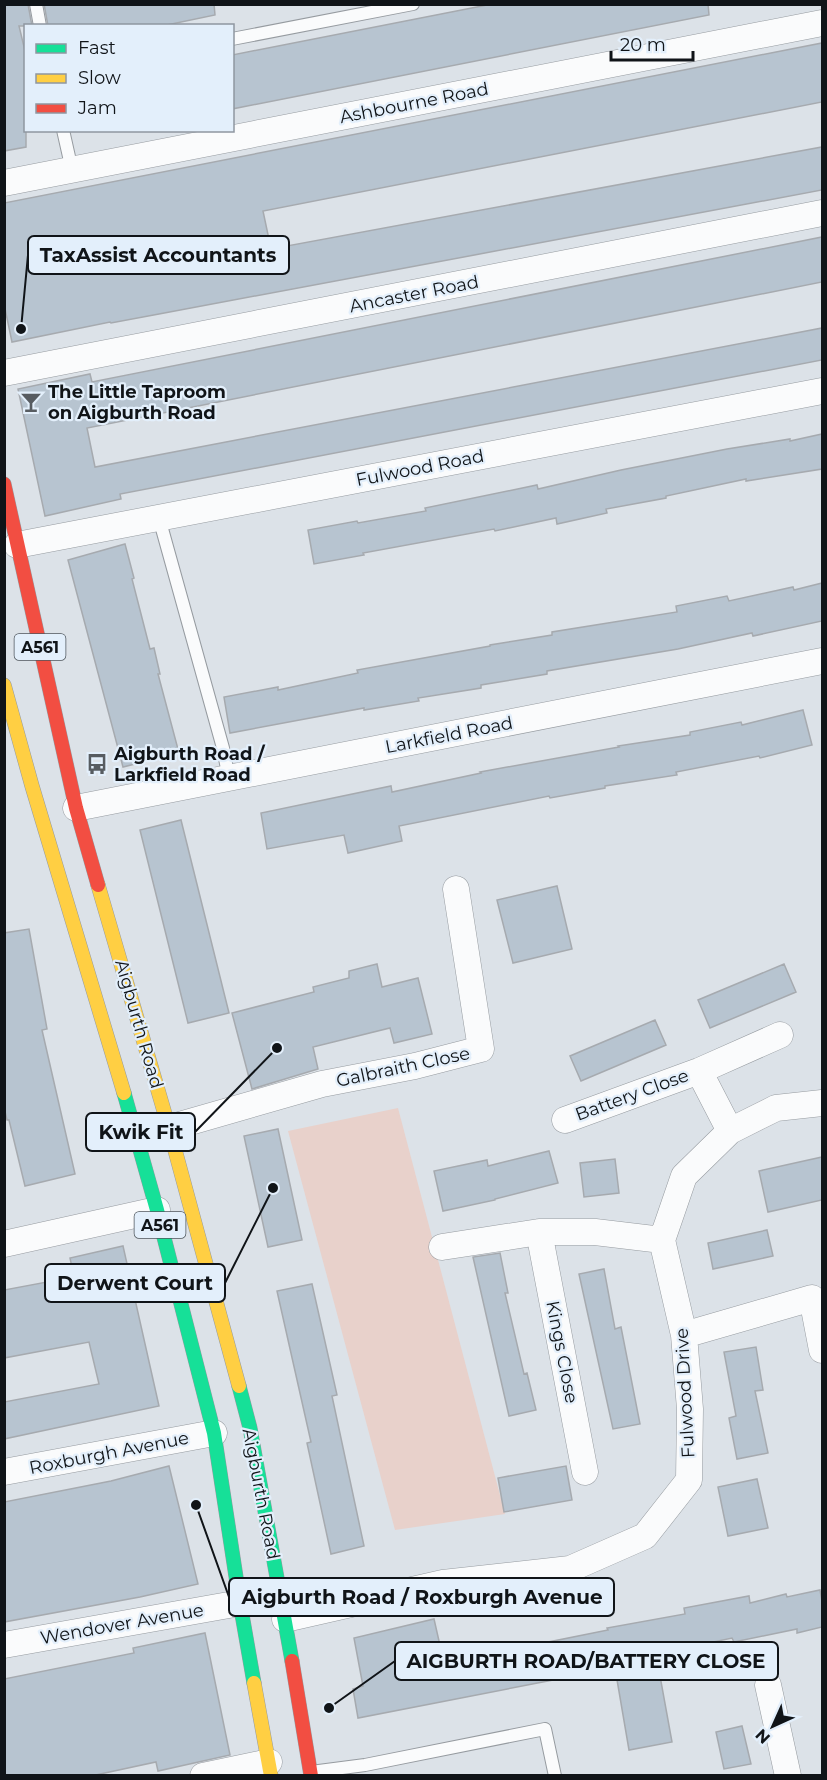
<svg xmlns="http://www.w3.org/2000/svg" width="827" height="1780" font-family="Montserrat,sans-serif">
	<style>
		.green { fill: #e8d1cb }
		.building { fill: #b7c4d0; stroke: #a6aaaf; stroke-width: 1.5 }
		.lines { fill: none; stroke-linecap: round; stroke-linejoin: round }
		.lane-casing { stroke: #969ba0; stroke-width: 14 }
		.street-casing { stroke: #969ba0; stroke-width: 27 }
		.fast-casing { stroke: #969ba0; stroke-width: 15 }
		.slow-casing { stroke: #969ba0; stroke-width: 15 }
		.jam-casing { stroke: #969ba0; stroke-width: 15 }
		.lane { stroke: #fafbfc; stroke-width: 12 }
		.street { stroke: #fafbfc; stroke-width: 26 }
		.fast { stroke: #16e098; stroke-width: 14 }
		.slow { stroke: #ffcf43; stroke-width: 14 }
		.jam { stroke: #f24e42; stroke-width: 14 }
		.labels { text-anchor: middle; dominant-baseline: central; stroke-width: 4.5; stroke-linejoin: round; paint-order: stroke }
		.shield { fill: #e3effb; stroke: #4f565c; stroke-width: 1.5 }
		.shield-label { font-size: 16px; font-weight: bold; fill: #101418 }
		.street-label { font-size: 18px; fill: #101418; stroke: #e3effb }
		.poi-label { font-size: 18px; font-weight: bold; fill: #101418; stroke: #e3effb; text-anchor: start }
		.leader { fill: none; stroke: #101418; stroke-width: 2 }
		.callout-dot { fill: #101418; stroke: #e3effb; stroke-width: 2 }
		.callout { fill: #e3effb; stroke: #101418; stroke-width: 2 }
		.callout-label { font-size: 20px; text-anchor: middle; font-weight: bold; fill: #101418 }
	</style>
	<rect width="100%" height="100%" fill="#dce2e8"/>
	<path class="green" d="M 398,1108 L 505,1514 L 395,1530 L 288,1131 Z"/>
	<path class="building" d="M 4,4 L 28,4 L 32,26 L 19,26 L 26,55 L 26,147 L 4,151 Z
		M 44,4 L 214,4 L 215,15 L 162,26 L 48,26 Z
		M 492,4 L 708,4 L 709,15 L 232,109 L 232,55 Z
		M 822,43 L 822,102 L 263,211 L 271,249 L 822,147 L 822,190 L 159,314 L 111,323 L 110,322 L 12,342 L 4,304 L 4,203 Z
		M 822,237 L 822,282 L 87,428 L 95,467 L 822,328 L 822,360 L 120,494 L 121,499 L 45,516 L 18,389 L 90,374 L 92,382 Z
		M 822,434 L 822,469 L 746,481 L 746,479 L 666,496 L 666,498 L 606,509 L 607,513 L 557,524 L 556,518 L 495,531 L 494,529 L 363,553 L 364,555 L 314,564 L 308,530 L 357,521 L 358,523 L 426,511 L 425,508 L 537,485 L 538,489 L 621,470 L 727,449 L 790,439 L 790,441 Z
		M 125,544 L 134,578 L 132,579 L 150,649 L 154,648 L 160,674 L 158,674 L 179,753 L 123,767 L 68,560 Z
		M 822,583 L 822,621 L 753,636 L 752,633 L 678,649 L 547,671 L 547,674 L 481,685 L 481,688 L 418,698 L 419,701 L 364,710 L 364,708 L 230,733 L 224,697 L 278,687 L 278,690 L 358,673 L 357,670 L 490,646 L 490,645 L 552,635 L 552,632 L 677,612 L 676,606 L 727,596 L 729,601 L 793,587 L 794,590 Z
		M 803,710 L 812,745 L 760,758 L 759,756 L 676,772 L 677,775 L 605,786 L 605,788 L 550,798 L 549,796 L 399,826 L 402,841 L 348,853 L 344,835 L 267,849 L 261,813 L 391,786 L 392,792 L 481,773 L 480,772 L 619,747 L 618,746 L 690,735 L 690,732 L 741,722 L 742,725 Z
		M 181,820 L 229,1013 L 188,1023 L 140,830 Z
		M 557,886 L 572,949 L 513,963 L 497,900 Z
		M 29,929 L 47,1029 L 42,1030 L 75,1174 L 25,1186 L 9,1120 L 7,1120 L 4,1107 L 4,933 Z
		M 377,964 L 382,987 L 418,978 L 432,1034 L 394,1043 L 390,1028 L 313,1047 L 318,1069 L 252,1089 L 232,1013 L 314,992 L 313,987 L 349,978 L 349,971 Z
		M 784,964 L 796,992 L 710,1028 L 698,1000 Z
		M 655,1020 L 666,1045 L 581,1081 L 570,1056 Z
		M 278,1129 L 302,1240 L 268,1247 L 244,1136 Z
		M 549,1151 L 558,1183 L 495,1199 L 495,1200 L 443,1211 L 434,1171 L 487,1160 L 488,1166 Z
		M 822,1157 L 822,1200 L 768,1212 L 759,1171 Z
		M 615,1159 L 619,1193 L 584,1197 L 580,1163 Z
		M 767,1230 L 773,1256 L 713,1269 L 708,1243 Z
		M 123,1246 L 159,1406 L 4,1439 L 4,1402 L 99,1384 L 89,1342 L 4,1358 L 4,1290 L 74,1277 L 70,1258 Z
		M 500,1253 L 508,1293 L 505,1293 L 524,1374 L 527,1373 L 536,1410 L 509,1416 L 473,1257 Z
		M 604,1269 L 615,1329 L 621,1327 L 640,1424 L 613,1429 L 579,1274 Z
		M 312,1284 L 337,1395 L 332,1396 L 364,1546 L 331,1554 L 307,1443 L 311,1442 L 277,1291 Z
		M 756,1347 L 763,1390 L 755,1391 L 768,1453 L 737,1459 L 729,1418 L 736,1416 L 724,1352 Z
		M 169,1466 L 198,1584 L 140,1597 L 4,1622 L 4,1502 L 111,1481 Z
		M 566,1466 L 572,1500 L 504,1512 L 498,1478 Z
		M 757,1479 L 768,1528 L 728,1536 L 718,1487 Z
		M 820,1590 L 822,1601 L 822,1627 L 797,1633 L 797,1629 L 734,1642 L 732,1638 L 656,1654 L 672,1742 L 629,1750 L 615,1668 L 358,1718 L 353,1689 L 363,1686 L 354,1638 L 434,1619 L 444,1663 L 608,1630 L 607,1628 L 685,1614 L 684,1608 L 749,1596 L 750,1603 L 786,1594 L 787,1597 Z
		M 205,1633 L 230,1755 L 158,1771 L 156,1762 L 91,1776 L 4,1776 L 4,1679 L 134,1653 L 133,1648 Z
		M 742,1726 L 751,1764 L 724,1769 L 716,1732 Z"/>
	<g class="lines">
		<defs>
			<path id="lane" d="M 36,4 L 40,26
				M 232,39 L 413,4
				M 63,130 L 72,170
				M 159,518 L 223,748 L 229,779
				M 311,1772 L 365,1765 L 545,1729 L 555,1776"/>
			<path id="street" d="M 4,183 L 822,23
				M 4,373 L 822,213
				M 17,545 L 822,391
				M 76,808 L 822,661
				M 699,1071 L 730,1131
				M 565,1120 L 699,1071 L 780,1035
				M 169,1128 L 322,1084 L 415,1066 L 481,1049 L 456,889
				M 539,1232 L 585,1472
				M 4,1244 L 157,1210
				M 442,1247 L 539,1232 L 595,1232 L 662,1240
				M 684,1335 L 812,1298 L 822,1350
				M 4,1472 L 214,1433
				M 285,1619 L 443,1583 L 570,1569 L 645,1536 L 689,1480 L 690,1409 L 684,1335 L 662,1240 L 684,1176 L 730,1131 L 776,1108 L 822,1103
				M 4,1645 L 240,1603
				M 768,1685 L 788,1776
				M 203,1776 L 269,1762"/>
			<path id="fast" d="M 124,1093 L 157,1210 L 214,1433 L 240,1603 L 254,1683
				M 239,1386 L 250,1428 L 292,1661"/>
			<path id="slow" d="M 4,685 L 32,786 L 124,1093
				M 98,885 L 169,1128 L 239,1386
				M 254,1683 L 271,1776"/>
			<path id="jam" d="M 4,484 L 76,808 L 98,885
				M 292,1661 L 311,1776"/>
		</defs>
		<use href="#lane" class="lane-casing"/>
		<use href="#street" class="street-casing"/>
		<use href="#fast" class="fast-casing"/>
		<use href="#slow" class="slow-casing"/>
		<use href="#jam" class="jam-casing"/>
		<use href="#lane" class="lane"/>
		<use href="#street" class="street"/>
		<use href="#fast" class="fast"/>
		<use href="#slow" class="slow"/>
		<use href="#jam" class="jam"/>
	</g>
	<defs>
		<symbol id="bar-bare" viewBox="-9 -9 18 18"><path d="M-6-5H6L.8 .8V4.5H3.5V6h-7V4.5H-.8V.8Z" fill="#575c61" stroke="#e3effb" stroke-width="2.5" paint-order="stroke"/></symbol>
		<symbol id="bus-bare" viewBox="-9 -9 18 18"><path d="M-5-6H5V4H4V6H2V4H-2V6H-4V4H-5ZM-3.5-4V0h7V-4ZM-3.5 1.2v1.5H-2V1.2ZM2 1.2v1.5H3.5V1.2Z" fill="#575c61" stroke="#e3effb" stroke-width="2.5" paint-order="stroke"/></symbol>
	</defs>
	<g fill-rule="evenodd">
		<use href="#bar-bare" x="16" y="387" width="30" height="30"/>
		<use href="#bus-bare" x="82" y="749" width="30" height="30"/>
	</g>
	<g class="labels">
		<g class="shield">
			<rect x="14.5" y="634" width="51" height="26" rx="4.5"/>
			<rect x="134.5" y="1212" width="51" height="26" rx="4.5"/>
		</g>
		<g class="shield-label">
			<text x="40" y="647">A561</text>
			<text x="160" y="1225">A561</text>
		</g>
		<g class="street-label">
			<text transform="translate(414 103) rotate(-11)">Ashbourne Road</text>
			<text transform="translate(414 294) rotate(-11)">Ancaster Road</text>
			<text transform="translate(420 468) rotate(-11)">Fulwood Road</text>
			<text transform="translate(449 735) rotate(-11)">Larkfield Road</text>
			<text transform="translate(139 1024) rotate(74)">Aigburth Road</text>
			<text transform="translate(403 1067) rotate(-12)">Galbraith Close</text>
			<text transform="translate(632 1095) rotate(-20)">Battery Close</text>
			<text transform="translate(562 1352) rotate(79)">Kings Close</text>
			<text transform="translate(685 1393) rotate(-93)">Fulwood Drive</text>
			<text transform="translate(109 1453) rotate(-11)">Roxburgh Avenue</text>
			<text transform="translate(261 1494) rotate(79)">Aigburth Road</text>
			<text transform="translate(122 1624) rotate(-10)">Wendover Avenue</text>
		</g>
		<g class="poi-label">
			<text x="48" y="392">The Little Taproom<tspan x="48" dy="21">on Aigburth Road</tspan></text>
			<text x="114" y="754">Aigburth Road /<tspan x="114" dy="21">Larkfield Road</tspan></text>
		</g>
	</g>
	<path class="leader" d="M21 329L28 255M277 1048L195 1132M273 1188L225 1283M196 1505L229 1597M329 1708L395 1661"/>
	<g class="callout-dot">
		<circle cx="21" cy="329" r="6"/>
		<circle cx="277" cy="1048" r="6"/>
		<circle cx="273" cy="1188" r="6"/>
		<circle cx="196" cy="1505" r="6"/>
		<circle cx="329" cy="1708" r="6"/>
	</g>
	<g class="callout">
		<rect x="28" y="236" width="261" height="38" rx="6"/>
		<rect x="86" y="1113" width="109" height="38" rx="6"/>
		<rect x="45" y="1264" width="180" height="38" rx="6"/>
		<rect x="229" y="1578" width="385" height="38" rx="6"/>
		<rect x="395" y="1642" width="383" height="38" rx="6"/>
	</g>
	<g class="callout-label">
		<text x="158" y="262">TaxAssist Accountants</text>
		<text x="141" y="1139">Kwik Fit</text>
		<text x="135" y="1290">Derwent Court</text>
		<text x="422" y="1604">Aigburth Road / Roxburgh Avenue</text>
		<text x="586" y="1668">AIGBURTH ROAD/BATTERY CLOSE</text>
	</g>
	<rect width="827" height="1780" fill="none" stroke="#101418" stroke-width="12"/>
	<rect x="24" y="24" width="210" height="108" fill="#e3effb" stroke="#8f97a0" stroke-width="1.5"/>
	<rect x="36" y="44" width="30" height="9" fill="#16e098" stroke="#8f97a0" stroke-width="1.5"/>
	<text x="78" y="54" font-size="18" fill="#101418">Fast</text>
	<rect x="36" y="74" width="30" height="9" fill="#ffcf43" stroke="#8f97a0" stroke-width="1.5"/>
	<text x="78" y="84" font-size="18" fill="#101418">Slow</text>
	<rect x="36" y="104" width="30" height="9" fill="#f24e42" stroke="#8f97a0" stroke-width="1.5"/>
	<text x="78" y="114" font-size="18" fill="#101418">Jam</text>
	<g transform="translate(773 1726) rotate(225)" stroke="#e3effb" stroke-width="4.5" paint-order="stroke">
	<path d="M0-4.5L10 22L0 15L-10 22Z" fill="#101418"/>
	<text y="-9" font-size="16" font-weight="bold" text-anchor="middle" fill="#101418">N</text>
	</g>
	<path d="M611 51v9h82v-9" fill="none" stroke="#101418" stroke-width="3"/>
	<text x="620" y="51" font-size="18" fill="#101418" stroke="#e3effb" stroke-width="4.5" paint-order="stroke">20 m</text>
</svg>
